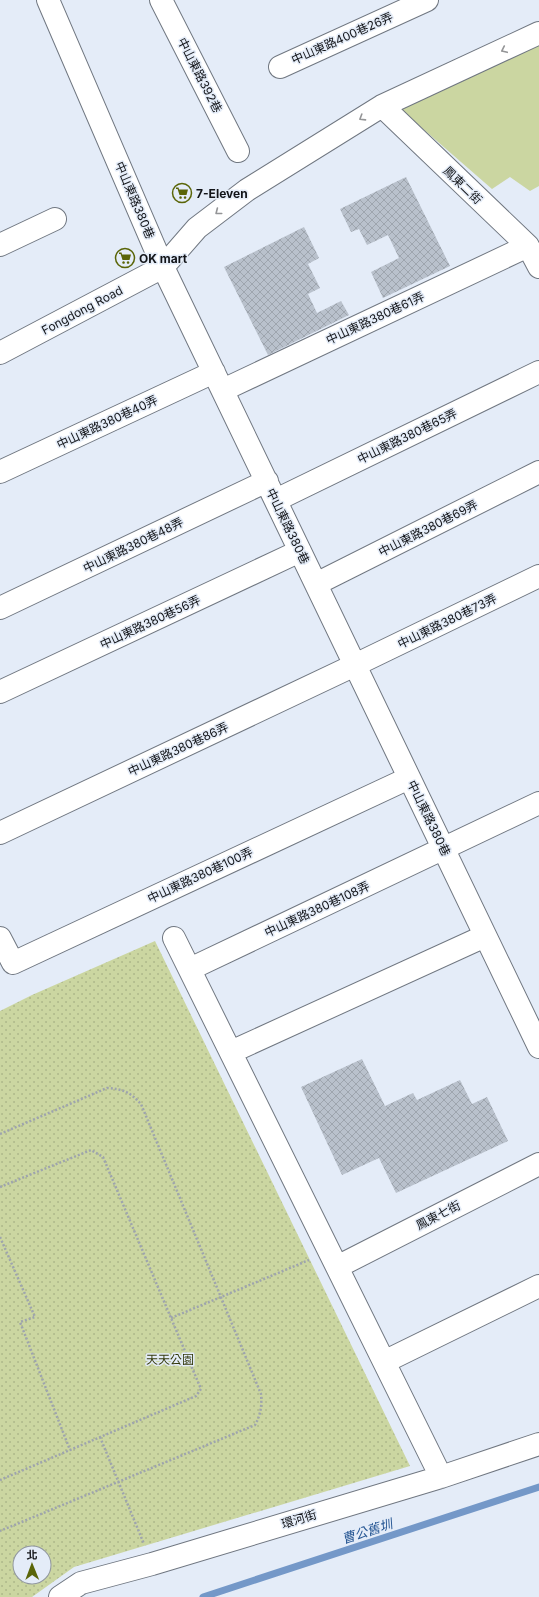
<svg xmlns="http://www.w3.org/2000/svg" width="539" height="1597" font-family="Inter,'Noto Sans TC',sans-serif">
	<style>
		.grass { fill: #cbd6a1 }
		.park { fill: url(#park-dots); fill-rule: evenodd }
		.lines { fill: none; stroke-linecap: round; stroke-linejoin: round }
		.stream { stroke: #7498c8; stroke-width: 7 }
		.building { fill: url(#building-cross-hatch) }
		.minor-casing { stroke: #707781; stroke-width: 24 }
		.path { stroke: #9ea4ad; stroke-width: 2.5; stroke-dasharray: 2 2; stroke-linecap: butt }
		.minor { stroke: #fff; stroke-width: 22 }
		.oneway { stroke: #949597 }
		.labels { text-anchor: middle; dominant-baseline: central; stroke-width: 3; stroke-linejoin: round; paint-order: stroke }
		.street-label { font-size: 12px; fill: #121418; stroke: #e4ecf8 }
		.poi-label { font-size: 12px; font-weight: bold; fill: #121418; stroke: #e4ecf8; text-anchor: start }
		.park-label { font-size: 12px; fill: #33390a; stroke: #e4ecf8 }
		.water-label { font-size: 13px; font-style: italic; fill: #275794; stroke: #e4ecf8 }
	</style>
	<defs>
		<pattern id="park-dots" width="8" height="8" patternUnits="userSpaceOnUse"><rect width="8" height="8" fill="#cbd6a1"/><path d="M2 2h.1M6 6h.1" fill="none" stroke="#adb78a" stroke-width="1.8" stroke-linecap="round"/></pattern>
		<pattern id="building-cross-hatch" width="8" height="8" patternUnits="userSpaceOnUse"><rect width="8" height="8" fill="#b9c1cc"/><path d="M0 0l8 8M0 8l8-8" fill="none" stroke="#9ea5ae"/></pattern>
	</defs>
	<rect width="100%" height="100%" fill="#e4ecf8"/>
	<path class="grass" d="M 539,44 L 539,186 L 530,191 L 510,177 L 492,189 L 399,108 Z"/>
	<path class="park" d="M 155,941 L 410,1466 L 74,1567 L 32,1597 L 0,1597 L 0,1011 L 32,995 ZM 20,1553 L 44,1553 L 44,1577 L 20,1577 Z"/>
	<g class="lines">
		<path class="stream" d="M 203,1597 L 539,1487"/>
	</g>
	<path class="building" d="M 406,177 L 450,266 L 383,298 L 371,272 L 399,258 L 388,235 L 367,245 L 359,229 L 351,232 L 340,209 Z
		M 304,227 L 319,258 L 308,264 L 320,288 L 308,294 L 317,313 L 341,301 L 349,315 L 268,355 L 224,267 Z
		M 362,1059 L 385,1106 L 413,1093 L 417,1100 L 460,1080 L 472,1104 L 487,1097 L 508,1141 L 396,1193 L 379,1158 L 342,1175 L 301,1087 Z"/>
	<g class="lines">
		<defs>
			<path id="minor" d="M 48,0 L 163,267 L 539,1047
				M 161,0 L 238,151
				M 280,67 L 427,0
				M 382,106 L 528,246 L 539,267
				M 0,245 L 55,219
				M 0,353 L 163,267 L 197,228 L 247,190 L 382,106 L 539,33
				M 223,390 L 528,246
				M 0,472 L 214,372
				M 276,500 L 539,372
				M 316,584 L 539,472
				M 0,608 L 267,481
				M 0,692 L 300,551
				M 0,833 L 355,665 L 539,576
				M 0,938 L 13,963 L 409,778
				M 174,938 L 441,1477
				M 190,969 L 539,803
				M 231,1052 L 485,936
				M 337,1267 L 539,1164
				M 384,1362 L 539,1286
				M 60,1597 L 81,1583 L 152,1564 L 441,1477 L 539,1444"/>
		</defs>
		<use href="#minor" class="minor-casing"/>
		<path class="path" d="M 0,1134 L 107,1088 C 123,1089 130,1092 141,1104 L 261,1394 C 262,1405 261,1414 255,1425 L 0,1531
			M 0,1187 L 91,1150 L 103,1157 L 201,1389 L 196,1396 L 0,1480
			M 0,1237 L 35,1317 L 20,1322 L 70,1450
			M 171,1318 L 309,1260
			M 100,1437 L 144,1544"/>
		<use href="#minor" class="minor"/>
	</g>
	<defs><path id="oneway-chevron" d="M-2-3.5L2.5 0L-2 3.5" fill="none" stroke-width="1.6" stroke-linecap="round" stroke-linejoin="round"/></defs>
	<g class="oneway">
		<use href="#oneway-chevron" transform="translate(504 50) rotate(155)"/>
		<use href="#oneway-chevron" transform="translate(362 118) rotate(148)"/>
		<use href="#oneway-chevron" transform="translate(218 212) rotate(142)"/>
	</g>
	<defs>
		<symbol id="supermarket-ring" viewBox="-11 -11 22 22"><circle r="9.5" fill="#e4ecf8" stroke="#5a6508" stroke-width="1.5"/><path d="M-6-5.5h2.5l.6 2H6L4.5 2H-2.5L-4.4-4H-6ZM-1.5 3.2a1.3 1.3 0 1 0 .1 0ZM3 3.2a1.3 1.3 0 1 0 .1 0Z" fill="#5a6508"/></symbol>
	</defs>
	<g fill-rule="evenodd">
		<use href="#supermarket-ring" x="171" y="182" width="22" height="22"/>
		<use href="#supermarket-ring" x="114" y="247" width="22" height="22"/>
	</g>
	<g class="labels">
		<g class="street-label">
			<text transform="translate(342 38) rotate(-24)">中山東路400巷26弄</text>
			<text transform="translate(200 75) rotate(63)">中山東路392巷</text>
			<text transform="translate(463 185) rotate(44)">鳳東二街</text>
			<text transform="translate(135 200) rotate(67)">中山東路380巷</text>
			<text transform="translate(82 310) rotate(-28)">Fongdong Road</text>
			<text transform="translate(375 318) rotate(-25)">中山東路380巷61弄</text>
			<text transform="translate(107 422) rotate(-25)">中山東路380巷40弄</text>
			<text transform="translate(407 436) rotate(-26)">中山東路380巷65弄</text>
			<text transform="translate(288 526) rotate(64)">中山東路380巷</text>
			<text transform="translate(428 528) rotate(-27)">中山東路380巷69弄</text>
			<text transform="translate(133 545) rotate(-26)">中山東路380巷48弄</text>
			<text transform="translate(447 621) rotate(-26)">中山東路380巷73弄</text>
			<text transform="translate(150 622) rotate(-25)">中山東路380巷56弄</text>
			<text transform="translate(178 749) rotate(-25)">中山東路380巷86弄</text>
			<text transform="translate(429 818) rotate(64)">中山東路380巷</text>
			<text transform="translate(200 875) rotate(-25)">中山東路380巷100弄</text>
			<text transform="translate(317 909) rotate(-25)">中山東路380巷108弄</text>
			<text transform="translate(438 1215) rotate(-27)">鳳東七街</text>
			<text transform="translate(299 1519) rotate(-17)">環河街</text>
		</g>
		<g class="poi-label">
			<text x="196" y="193">7-Eleven</text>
			<text x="139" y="258">OK mart</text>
		</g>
		<g class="park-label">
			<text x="170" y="1359">天天公園</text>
		</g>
		<g class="water-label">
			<text transform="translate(367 1531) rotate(-18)">曹公舊圳</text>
		</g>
	</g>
	<g transform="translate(32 1565) rotate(359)"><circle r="19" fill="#e4ecf8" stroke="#90969e"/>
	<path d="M0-3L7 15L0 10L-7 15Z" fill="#5a6508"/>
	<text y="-6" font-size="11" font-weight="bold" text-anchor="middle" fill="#121418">北</text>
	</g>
</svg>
